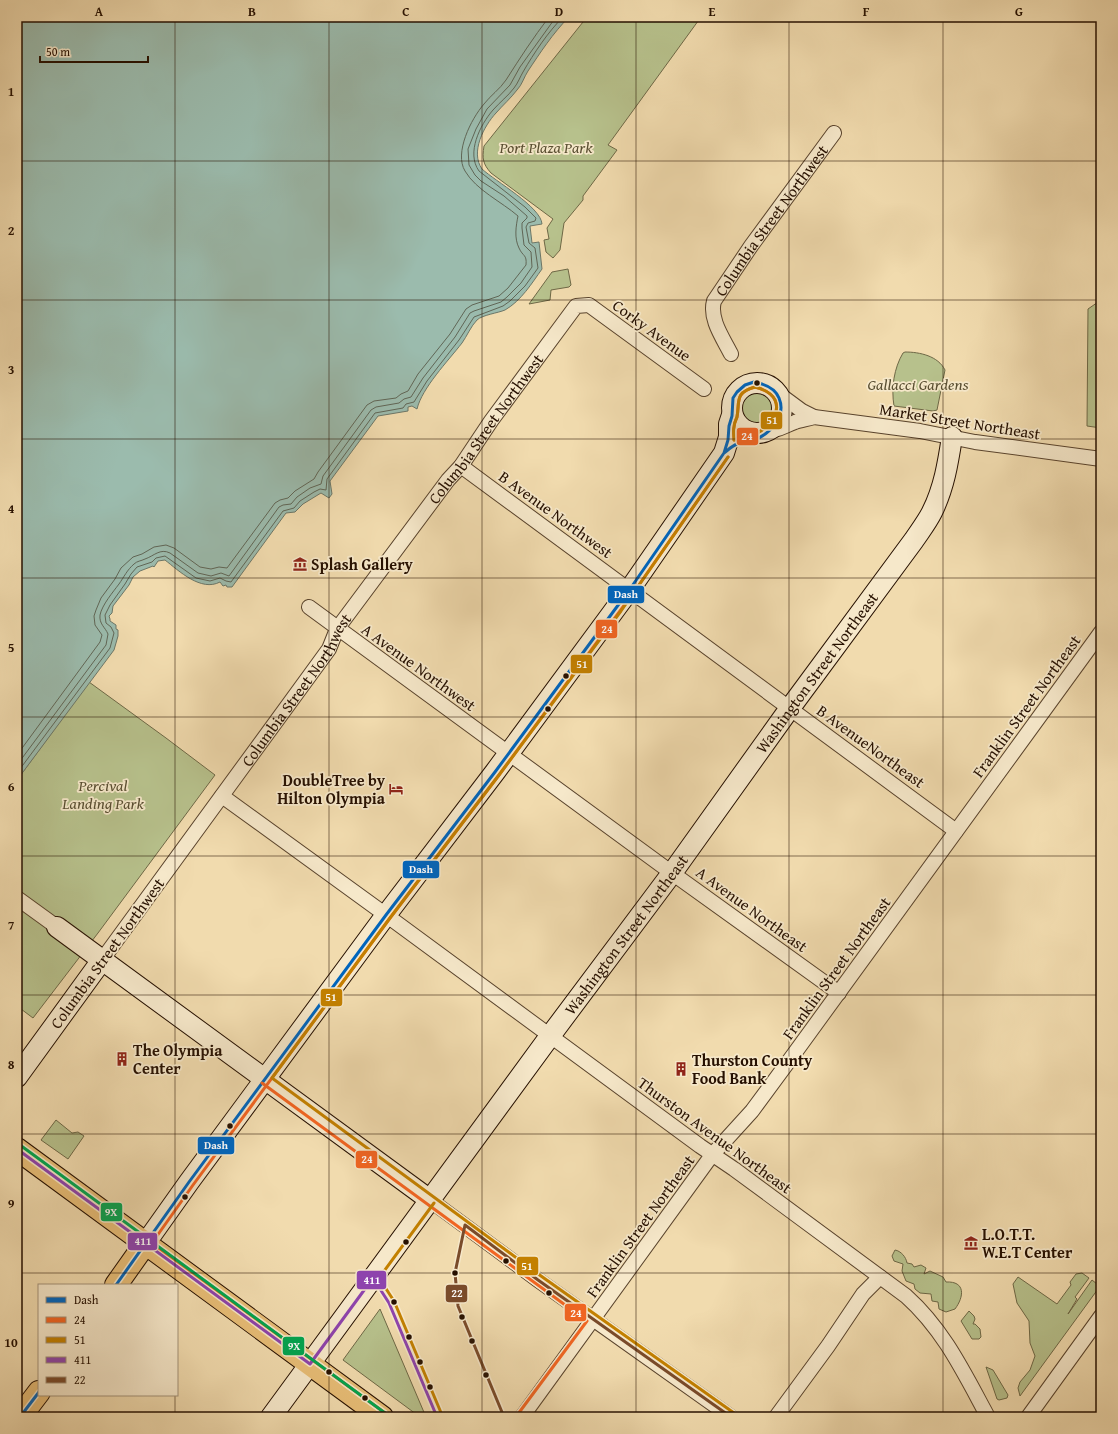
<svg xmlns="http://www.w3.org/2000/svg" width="1118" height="1434" font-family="'Gentium Book Plus',serif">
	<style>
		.green { fill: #b7c18c; stroke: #6e6846 }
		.water { fill: #9bbbad; stroke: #6c7768 }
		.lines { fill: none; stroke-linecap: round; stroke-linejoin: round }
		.shore { stroke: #606656; stroke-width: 1 }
		.street-casing { stroke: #59432c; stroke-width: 16 }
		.secondary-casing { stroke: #261000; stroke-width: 22 }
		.primary-casing { stroke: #261000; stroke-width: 24 }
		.street { stroke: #f6e8ca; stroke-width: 14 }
		.secondary { stroke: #f6e8ca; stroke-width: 20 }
		.primary { stroke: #e8be77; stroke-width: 22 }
		.bus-1-casing { stroke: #f6e8ca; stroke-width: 6 }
		.bus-2-casing { stroke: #f6e8ca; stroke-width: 6 }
		.bus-3-casing { stroke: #f6e8ca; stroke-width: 6 }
		.bus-4-casing { stroke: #f6e8ca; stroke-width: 6 }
		.bus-5-casing { stroke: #f6e8ca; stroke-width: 6 }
		.bus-6-casing { stroke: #f6e8ca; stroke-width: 6 }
		.bus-1 { stroke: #0065bd; stroke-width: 3 }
		.bus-2 { stroke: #f26522; stroke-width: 3 }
		.bus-3 { stroke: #c38000; stroke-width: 3 }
		.bus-4 { stroke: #8e44ad; stroke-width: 3 }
		.bus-5 { stroke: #7a4b2a; stroke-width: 3 }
		.bus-6 { stroke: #00a651; stroke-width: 3 }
		.grid { fill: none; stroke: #261000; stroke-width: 1; stroke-opacity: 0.55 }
		.bus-dot { fill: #261000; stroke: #f6e8ca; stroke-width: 1.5 }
		.labels { text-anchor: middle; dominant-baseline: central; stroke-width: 3.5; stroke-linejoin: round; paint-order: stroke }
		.park-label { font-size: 16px; font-style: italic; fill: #594e31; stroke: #f6e8ca }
		.street-label { font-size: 16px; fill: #261000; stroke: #f6e8ca }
		.poi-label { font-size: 16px; font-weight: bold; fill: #261000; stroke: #f6e8ca; text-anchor: start }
		.line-badge { stroke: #f6e8ca; stroke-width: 1.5 }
		.badge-label { font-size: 11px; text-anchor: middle; font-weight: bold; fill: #fff }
		.neatline { fill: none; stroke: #261000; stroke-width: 1.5 }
		.grid-label { font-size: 13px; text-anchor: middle; font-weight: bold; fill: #261000 }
	</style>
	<rect width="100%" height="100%" fill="#f1dbae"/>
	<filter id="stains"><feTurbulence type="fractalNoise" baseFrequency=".005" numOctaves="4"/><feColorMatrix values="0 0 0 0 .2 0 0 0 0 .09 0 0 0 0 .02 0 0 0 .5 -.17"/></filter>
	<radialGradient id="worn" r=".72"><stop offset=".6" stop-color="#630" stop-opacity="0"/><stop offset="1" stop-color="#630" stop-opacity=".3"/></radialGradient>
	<path class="green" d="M 587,17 L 701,17 L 608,145 L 617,150 L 583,196 L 583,200 L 564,223 L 560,250 L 553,258 L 546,252 L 544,240 L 549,239 L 547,228 L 553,219 L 491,173 C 483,164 482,159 484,146 Z
		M 568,269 L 571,285 L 569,287 L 551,290 L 550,300 L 529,304 L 552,272 Z
		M 1101,300 L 1101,428 L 1087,426 L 1088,309 Z
		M 905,352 C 920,352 938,356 945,370 L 937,410 L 933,411 L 894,406 C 891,388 894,368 903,353 Z
		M738 408a19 19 0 1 1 38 0a19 19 0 1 1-38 0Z
		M 89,682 L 166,738 L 215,775 L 98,933 L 33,1018 L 17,1006 L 17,780 Z
		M 56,1120 L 72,1133 L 78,1132 L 84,1136 L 68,1159 L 41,1140 Z
		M 895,1250 C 901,1251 906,1257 907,1263 L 912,1264 L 914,1267 L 921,1265 L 926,1268 L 924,1274 L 930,1271 L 943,1277 L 946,1282 C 966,1281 964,1297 955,1309 L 946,1312 L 939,1309 L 938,1302 L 932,1301 L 931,1294 L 920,1293 L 915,1289 L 914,1284 L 906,1281 L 902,1271 L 903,1264 L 894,1261 L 892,1256 Z
		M 1082,1273 L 1089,1278 L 1075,1297 L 1077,1299 L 1068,1314 L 1092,1280 L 1097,1284 L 1098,1289 L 1020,1396 L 1018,1388 L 1020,1382 L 1030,1370 L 1035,1356 L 1030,1343 L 1029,1321 L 1017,1303 L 1013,1284 L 1018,1277 L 1057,1304 L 1071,1285 L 1070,1282 L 1076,1274 Z
		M 380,1309 L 426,1417 L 420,1417 L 343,1360 Z
		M 969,1311 L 974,1316 L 975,1319 L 973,1324 L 975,1324 L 980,1329 L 981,1337 L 979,1339 L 972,1339 L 961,1321 Z
		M 986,1367 L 993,1370 L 1008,1395 L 1007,1398 L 999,1400 L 997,1399 Z"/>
	<path class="water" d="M 17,17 L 569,17 C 553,33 540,53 528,71 C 524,77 522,85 517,90 C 511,98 503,105 496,113 C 484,126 470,152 482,169 C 495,181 541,207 542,224 L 530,226 L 532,243 L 539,242 L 542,269 C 532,283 521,301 505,310 C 498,313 482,315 477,320 C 471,326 467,336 462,343 C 448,361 422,388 417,409 L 412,406 L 408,407 L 408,411 L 378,416 L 330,481 L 332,494 L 329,498 L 321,493 L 303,504 L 295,512 L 286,513 L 232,587 L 227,587 L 226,585 L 223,586 L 220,582 C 201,592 179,571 165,560 L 158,561 L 154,567 L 153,566 L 140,571 L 133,577 L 129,585 L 113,606 L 112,613 L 109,616 L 110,619 L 110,621 L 116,625 L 116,629 L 118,630 L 118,636 L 114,650 L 17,780 Z"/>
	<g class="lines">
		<path class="shore" d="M 17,755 L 100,642 L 102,635 L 95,625 L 94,616 L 96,610 L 101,598 L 115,579 L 121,568 L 133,557 L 142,554 L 154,547 L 166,545 L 174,548 L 200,567 L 211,569 L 219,567 L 227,568 L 275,503 L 280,500 L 288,498 L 295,491 L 314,479 L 318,472 L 367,405 L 374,401 L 396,398 L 401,394 L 408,391 L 418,374 L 450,334 L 466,309 L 472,305 L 499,296 L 508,288 L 526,265 C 527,254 523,257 519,248 C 514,238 516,226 518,216 C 502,202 476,190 465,171 C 454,153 471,119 484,104 C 490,96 500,89 506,80 C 520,58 533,38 549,17
			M 17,765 L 106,645 L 108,634 C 105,627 99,624 100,615 C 102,605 113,592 119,584 C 124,577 127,570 134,564 C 137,561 141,561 145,559 C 154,556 160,548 170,553 L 198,573 L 211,576 L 221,573 L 229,576 L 279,507 L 283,505 L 291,504 L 297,497 L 310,488 L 321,484 L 323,476 L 371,410 L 376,407 L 399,403 L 404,399 L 411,397 L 423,378 L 455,337 L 470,313 L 474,311 L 501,302 L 507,297 L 521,283 L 532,267 L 531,252 L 524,245 L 522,228 L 522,223 L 527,218 L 527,216 L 504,196 L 481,181 L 475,175 L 469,165 L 468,149 L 476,129 L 487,109 L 510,85 L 520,67 L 556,17
			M 17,773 L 110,648 L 114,633 L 111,627 L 106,623 L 105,615 L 110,605 L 125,584 L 131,574 L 137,567 L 152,562 L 156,558 L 165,556 L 196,578 L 210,581 L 220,578 L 226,581 L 231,582 L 283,511 L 294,508 L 300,501 L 314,492 L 320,489 L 326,490 L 327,479 L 375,413 L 403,408 L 406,404 L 414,402 L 427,381 L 459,340 L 474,317 L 503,306 L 510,301 L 525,286 L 538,268 L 535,248 L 529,243 L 526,227 L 528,223 L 535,221 L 536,218 L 525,207 L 479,171 C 466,153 480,125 493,110 C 500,102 508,96 514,88 C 518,83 520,77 523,72 C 534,53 548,32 563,17"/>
		<defs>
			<g id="street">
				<path id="s1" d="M 731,354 C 723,338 709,319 714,301 L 751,246 L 834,133"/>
				<path d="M 775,391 L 802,411 L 814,417 L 920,431 L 975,442 L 1101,459"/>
				<path d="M 767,431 C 778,431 784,426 795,422 C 801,420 808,419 814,417"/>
				<path d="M 461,466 L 956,831"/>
				<path d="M 309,607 L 672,873 L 839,993"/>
				<path d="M 222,796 L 386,915 L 700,1146 L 734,1169 L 906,1296 C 944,1330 964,1373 988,1417"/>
				<path d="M 17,898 L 57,927"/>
				<path id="s2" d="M 102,960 L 329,649 L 337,629 L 448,480 L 461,466 L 491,421 L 576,306 L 589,305 L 704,389"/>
				<path d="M 430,1200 L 538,1280 L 731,1417"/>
				<path d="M 522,1417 L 712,1155 L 752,1111 L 794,1054 L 1101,632"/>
				<path d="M 776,1417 L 828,1346 L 863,1294 L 880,1277"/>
				<path d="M 1028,1417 L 1101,1316"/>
			</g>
			<g id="secondary">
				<circle cx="757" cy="408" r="25"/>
				<path d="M 57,927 L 430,1200"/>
				<path d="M 17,1077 L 102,960"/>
				<path d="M 145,1244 L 189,1182 L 386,915 L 495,772 L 630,589 L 724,453 L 729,437 L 729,424 L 732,415"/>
				<path id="s3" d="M 271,1417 L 550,1036 L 672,873 L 790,708 L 914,540 C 920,531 927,522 932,512 C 944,488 948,463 952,437"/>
			</g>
			<path id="primary" d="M 17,1149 L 382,1417
				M 116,1285 L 145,1244
				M 20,1417 L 39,1392"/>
		</defs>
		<use href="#street" class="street-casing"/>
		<use href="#secondary" class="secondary-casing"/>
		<use href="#primary" class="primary-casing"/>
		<use href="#street" class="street"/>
		<use href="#secondary" class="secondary"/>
		<use href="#primary" class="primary"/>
		<defs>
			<path id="bus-1" d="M 754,382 C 765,384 775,388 779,398 C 787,417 769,435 752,441 C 747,442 741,442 737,444 C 732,446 728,450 724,453 L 728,440 L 729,426 L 732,416 L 733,398 L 737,392 L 745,385 Z
				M 116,1285 L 189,1182 L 386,915 L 495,772 L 630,589 L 724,453
				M 20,1417 L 39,1392"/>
			<path id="bus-2" d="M 755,387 C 763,389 771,392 775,400 C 782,416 763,433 749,436 C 744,438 739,438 734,440 C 734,435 733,431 734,427 C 734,423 736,420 737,417 C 740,401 734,393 755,387 Z
				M 262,1083 L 587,1321 L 518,1414
				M 385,1413 L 152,1243 L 193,1185 L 390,918 L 499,775 L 634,592 L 728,457"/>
			<path id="bus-3" d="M 755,387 C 763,389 771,392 775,400 C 782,416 763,433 749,436 C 744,438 739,438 734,440 C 734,435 733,431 734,427 C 734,423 736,420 737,417 C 740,401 734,393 755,387 Z
				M 728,457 L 621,611 L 499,775 L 390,918 L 272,1078 L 541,1276 L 734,1413
				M 434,1203 L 379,1278 L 394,1301 L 442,1415"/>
			<path id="bus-4" d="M 17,1149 L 310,1364 L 373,1278 L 389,1303 L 437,1417"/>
			<path id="bus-5" d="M 504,1417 L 458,1306 L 455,1273 L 465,1225 L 538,1280 L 731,1417"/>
			<path id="bus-6" d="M 20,1145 L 385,1413"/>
		</defs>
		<use href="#bus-1" class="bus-1-casing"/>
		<use href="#bus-2" class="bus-2-casing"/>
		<use href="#bus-3" class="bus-3-casing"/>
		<use href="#bus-4" class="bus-4-casing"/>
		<use href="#bus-5" class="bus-5-casing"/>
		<use href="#bus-6" class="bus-6-casing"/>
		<use href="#bus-1" class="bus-1"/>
		<use href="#bus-2" class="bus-2"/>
		<use href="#bus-3" class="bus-3"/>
		<use href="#bus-4" class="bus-4"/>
		<use href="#bus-5" class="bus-5"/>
		<use href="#bus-6" class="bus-6"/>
	</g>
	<path class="grid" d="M 175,17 L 175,1285M 329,17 L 329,1417M 482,17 L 482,1417M 636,17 L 636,1417M 789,17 L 789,1417M 943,17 L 943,1417M 17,161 L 1101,161M 17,300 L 1101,300M 17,439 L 1101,439M 17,578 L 1101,578M 17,717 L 1101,717M 17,856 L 1101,856M 17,995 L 1101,995M 17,1134 L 1101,1134M 17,1273 L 1101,1273M 175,1395 L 175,1417"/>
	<defs>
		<symbol id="museum-bare" viewBox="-9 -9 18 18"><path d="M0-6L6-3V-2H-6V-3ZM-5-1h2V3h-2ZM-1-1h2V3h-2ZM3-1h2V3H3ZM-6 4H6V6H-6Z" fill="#8f2418" stroke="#f6e8ca" stroke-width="2.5" paint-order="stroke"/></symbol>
		<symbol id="hotel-bare" viewBox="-9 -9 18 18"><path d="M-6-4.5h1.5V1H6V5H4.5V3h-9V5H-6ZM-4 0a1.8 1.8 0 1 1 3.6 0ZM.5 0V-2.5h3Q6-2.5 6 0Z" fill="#8f2418" stroke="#f6e8ca" stroke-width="2.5" paint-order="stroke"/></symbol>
		<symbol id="building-bare" viewBox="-9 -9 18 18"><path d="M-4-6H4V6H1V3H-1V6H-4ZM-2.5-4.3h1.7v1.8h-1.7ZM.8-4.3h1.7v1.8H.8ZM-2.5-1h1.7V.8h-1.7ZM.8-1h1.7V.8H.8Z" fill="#8f2418" stroke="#f6e8ca" stroke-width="2.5" paint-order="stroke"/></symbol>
	</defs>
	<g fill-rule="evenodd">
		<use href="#museum-bare" x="290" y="554" width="20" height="20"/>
		<use href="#hotel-bare" x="386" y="779" width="20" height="20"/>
		<use href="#building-bare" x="112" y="1049" width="20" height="20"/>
		<use href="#building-bare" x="671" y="1059" width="20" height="20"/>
		<use href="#museum-bare" x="961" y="1233" width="20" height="20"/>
	</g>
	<g class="bus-dot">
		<circle cx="757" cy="383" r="3.5"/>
		<circle cx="566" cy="676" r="3.5"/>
		<circle cx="548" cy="709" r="3.5"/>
		<circle cx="230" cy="1126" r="3.5"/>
		<circle cx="185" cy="1197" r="3.5"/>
		<circle cx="406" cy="1242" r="3.5"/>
		<circle cx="506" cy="1261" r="3.5"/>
		<circle cx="455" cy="1273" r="3.5"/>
		<circle cx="549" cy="1293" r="3.5"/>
		<circle cx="394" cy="1302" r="3.5"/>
		<circle cx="462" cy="1317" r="3.5"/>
		<circle cx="409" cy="1337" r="3.5"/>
		<circle cx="472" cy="1341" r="3.5"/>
		<circle cx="420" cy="1362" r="3.5"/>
		<circle cx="329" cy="1372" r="3.5"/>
		<circle cx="486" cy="1375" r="3.5"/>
		<circle cx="430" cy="1387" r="3.5"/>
		<circle cx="365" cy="1398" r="3.5"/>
	</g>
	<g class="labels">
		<g class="park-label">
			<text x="546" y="147">Port Plaza Park</text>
			<text x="918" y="384">Gallacci Gardens</text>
			<text x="103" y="785">Percival<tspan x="103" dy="18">Landing Park</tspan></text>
		</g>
		<g class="street-label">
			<text stroke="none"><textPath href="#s1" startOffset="156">Columbia Street Northwest</textPath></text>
			<text transform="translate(652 330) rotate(36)">Corky Avenue</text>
			<text transform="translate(960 421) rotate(9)">Market Street Northeast</text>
			<text stroke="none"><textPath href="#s2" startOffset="656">Columbia Street Northwest</textPath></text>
			<text transform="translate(556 514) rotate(36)">B Avenue Northwest</text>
			<text transform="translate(419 667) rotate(36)">A Avenue Northwest</text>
			<text stroke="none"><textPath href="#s3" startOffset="923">Washington Street Northeast</textPath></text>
			<text stroke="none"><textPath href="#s2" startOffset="333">Columbia Street Northwest</textPath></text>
			<text transform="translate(1026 706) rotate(-54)">Franklin Street Northeast</text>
			<text transform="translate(871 746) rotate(36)">B AvenueNortheast</text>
			<text transform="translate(752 909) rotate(36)">A Avenue Northeast</text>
			<text stroke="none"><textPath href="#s3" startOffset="599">Washington Street Northeast</textPath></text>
			<text transform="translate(107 953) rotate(-54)">Columbia Street Northwest</text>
			<text transform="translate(836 968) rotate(-54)">Franklin Street Northeast</text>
			<text transform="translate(715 1135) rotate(36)">Thurston Avenue Northeast</text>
			<text transform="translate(640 1226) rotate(-54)">Franklin Street Northeast</text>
		</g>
		<g class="poi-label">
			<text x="311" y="564">Splash Gallery</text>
			<text x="385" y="780" text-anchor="end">DoubleTree by<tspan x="385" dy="18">Hilton Olympia</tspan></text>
			<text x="133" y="1050">The Olympia<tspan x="133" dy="18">Center</tspan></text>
			<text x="692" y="1060">Thurston County<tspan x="692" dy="18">Food Bank</tspan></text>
			<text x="982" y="1234">L.O.T.T.<tspan x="982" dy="18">W.E.T Center</tspan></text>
		</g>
	</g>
	<g class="line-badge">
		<rect x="760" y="411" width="23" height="19" rx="4" fill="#c38000"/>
		<rect x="736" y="427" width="23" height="19" rx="4" fill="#f26522"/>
		<rect x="607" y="585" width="38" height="19" rx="4" fill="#0065bd"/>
		<rect x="595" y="619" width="23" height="20" rx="4" fill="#f26522"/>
		<rect x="570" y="654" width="23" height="20" rx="4" fill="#c38000"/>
		<rect x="402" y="860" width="38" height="19" rx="4" fill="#0065bd"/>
		<rect x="320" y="988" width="23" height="19" rx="4" fill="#c38000"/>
		<rect x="197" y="1136" width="38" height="19" rx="4" fill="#0065bd"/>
		<rect x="355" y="1150" width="23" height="19" rx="4" fill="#f26522"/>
		<rect x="100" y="1202" width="23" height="20" rx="4" fill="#00a651"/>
		<rect x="127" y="1232" width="31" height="19" rx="4" fill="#8e44ad"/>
		<rect x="516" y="1256" width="23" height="20" rx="4" fill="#c38000"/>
		<rect x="356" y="1270" width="31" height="20" rx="4" fill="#8e44ad"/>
		<rect x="445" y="1284" width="23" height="19" rx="4" fill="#7a4b2a"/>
		<rect x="564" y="1303" width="23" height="19" rx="4" fill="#f26522"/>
		<rect x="282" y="1336" width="23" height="20" rx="4" fill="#00a651"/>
	</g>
	<g class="badge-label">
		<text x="772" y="424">51</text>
		<text x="747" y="440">24</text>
		<text x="626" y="598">Dash</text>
		<text x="607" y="633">24</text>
		<text x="582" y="668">51</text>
		<text x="421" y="873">Dash</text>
		<text x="331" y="1001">51</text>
		<text x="216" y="1149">Dash</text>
		<text x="367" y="1163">24</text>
		<text x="111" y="1216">9X</text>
		<text x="143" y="1245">411</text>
		<text x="527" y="1270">51</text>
		<text x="372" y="1284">411</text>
		<text x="457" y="1297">22</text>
		<text x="576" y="1317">24</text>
		<text x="294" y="1350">9X</text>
	</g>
	<rect width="1118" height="1434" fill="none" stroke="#f1dbae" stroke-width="44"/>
	<rect x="38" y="1284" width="140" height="112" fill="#f6e8ca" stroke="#a39279"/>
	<rect x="46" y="1297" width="20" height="6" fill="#0065bd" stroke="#a39279"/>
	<text x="74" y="1304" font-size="12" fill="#261000">Dash</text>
	<rect x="46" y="1317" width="20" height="6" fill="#f26522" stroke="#a39279"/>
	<text x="74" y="1324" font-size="12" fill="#261000">24</text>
	<rect x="46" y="1337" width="20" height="6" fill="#c38000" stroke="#a39279"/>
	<text x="74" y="1344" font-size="12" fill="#261000">51</text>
	<rect x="46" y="1357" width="20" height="6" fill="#8e44ad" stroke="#a39279"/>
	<text x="74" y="1364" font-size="12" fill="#261000">411</text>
	<rect x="46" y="1377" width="20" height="6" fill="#7a4b2a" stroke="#a39279"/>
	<text x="74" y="1384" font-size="12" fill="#261000">22</text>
	<path d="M40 56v6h108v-6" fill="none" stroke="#261000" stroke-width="2"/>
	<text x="46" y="56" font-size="12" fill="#261000" stroke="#f6e8ca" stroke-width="3" paint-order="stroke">50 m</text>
	<rect x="22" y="22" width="1074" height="1390" class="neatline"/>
	<g class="grid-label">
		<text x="99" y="16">A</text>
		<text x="252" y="16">B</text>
		<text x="406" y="16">C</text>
		<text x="559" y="16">D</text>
		<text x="712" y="16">E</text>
		<text x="866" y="16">F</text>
		<text x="1019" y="16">G</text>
		<text x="11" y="96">1</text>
		<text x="11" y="235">2</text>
		<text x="11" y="374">3</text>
		<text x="11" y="513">4</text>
		<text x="11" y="652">5</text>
		<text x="11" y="791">6</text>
		<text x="11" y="930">7</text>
		<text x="11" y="1069">8</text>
		<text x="11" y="1208">9</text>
		<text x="11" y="1347">10</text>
	</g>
	<rect width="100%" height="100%" filter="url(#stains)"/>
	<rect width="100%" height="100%" fill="url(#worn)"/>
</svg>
